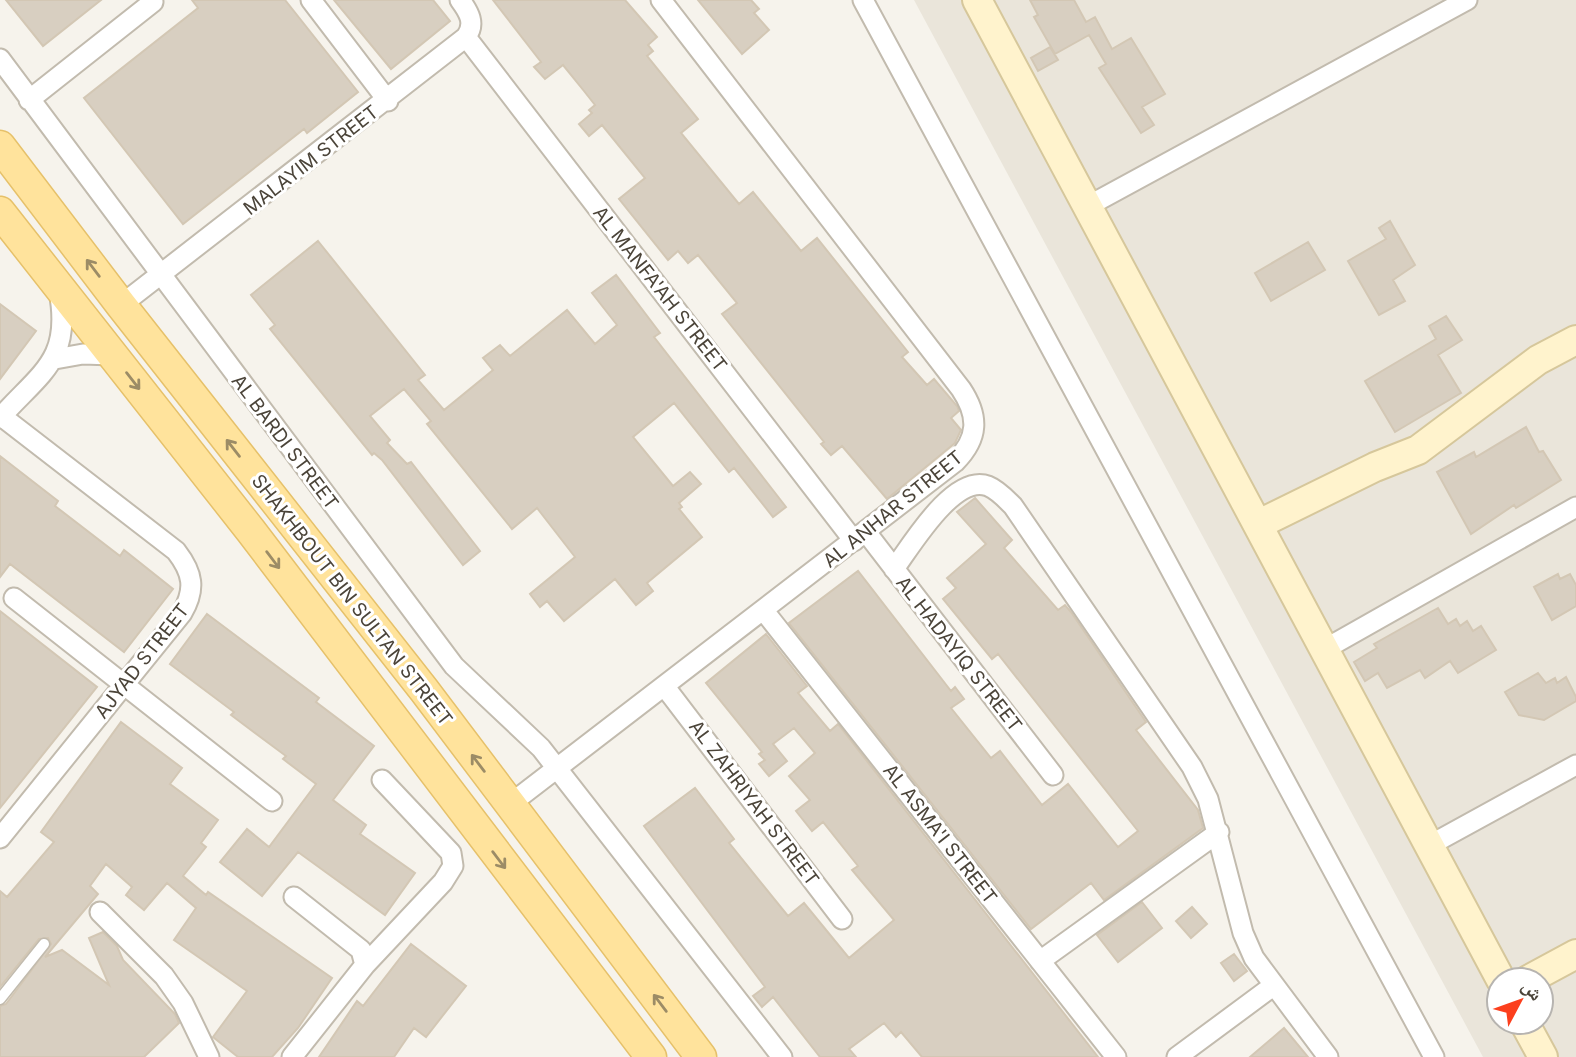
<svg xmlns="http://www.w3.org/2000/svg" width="1576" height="1057" font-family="Inter,'Noto Naskh Arabic',sans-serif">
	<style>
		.residential { fill: #eae5da; fill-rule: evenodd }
		.building { fill: #d8cfc1; stroke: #d3c7b4; stroke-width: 2 }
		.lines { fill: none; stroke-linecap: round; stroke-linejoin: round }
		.lane-casing { stroke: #c2bbae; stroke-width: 13 }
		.street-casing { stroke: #c2bbae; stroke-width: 23 }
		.secondary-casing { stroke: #d6c79b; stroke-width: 32 }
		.primary-casing { stroke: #e6c16a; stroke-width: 33 }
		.lane { stroke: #fff; stroke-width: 10 }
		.street { stroke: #fff; stroke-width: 19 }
		.secondary { stroke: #fff3cd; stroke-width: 28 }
		.primary { stroke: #ffe39c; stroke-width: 30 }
		.oneway { stroke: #9c8c66 }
		.labels { text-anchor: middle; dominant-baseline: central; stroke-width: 6; stroke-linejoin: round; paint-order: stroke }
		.street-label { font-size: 19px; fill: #4b4439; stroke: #fff }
	</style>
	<rect width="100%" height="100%" fill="#f6f3ec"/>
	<path class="residential" d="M 914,0 L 1576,0 L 1576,1057 L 1483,1057 ZM 1499,980 L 1541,980 L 1541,1022 L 1499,1022 Z"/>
	<path class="building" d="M 6,0 L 101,0 L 43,46 Z
		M 192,0 L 285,0 L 358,92 L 307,133 L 304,129 L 183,224 L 84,98 L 198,8 Z
		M 334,0 L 433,0 L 450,21 L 391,69 Z
		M 493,0 L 625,0 L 657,37 L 648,45 L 653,51 L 647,56 L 698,119 L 681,133 L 739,204 L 753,192 L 801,251 L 817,238 L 908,352 L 902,357 L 927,385 L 934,379 L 957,406 L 959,411 L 951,418 L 961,430 L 955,443 L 887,499 L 842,446 L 831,455 L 821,444 L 824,442 L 722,314 L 737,303 L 698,255 L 688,263 L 678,251 L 668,260 L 619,199 L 645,178 L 602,125 L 589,136 L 579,124 L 592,113 L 589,110 L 595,105 L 584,91 L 563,65 L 545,79 L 534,67 L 541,62 Z
		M 698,0 L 751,0 L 759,9 L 754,13 L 769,30 L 742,54 Z
		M 1030,0 L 1074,0 L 1086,22 L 1095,17 L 1112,49 L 1131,38 L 1165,94 L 1142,107 L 1154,125 L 1141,133 L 1099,68 L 1106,64 L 1089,35 L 1055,54 L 1034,17 L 1038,15 Z
		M 1050,47 L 1058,60 L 1038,71 L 1031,58 Z
		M 1390,221 L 1415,265 L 1393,280 L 1405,301 L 1379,315 L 1348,261 L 1386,239 L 1379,228 Z
		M 318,241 L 425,375 L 418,380 L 444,410 L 493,370 L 483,358 L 500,345 L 510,356 L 567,310 L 595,344 L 617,325 L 592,293 L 616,275 L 660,333 L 654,337 L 786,507 L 773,517 L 734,468 L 729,472 L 674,403 L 633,437 L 673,486 L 690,472 L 701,484 L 679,503 L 682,507 L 679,509 L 702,537 L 647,583 L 653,591 L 636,605 L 615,579 L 564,621 L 547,601 L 540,607 L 530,594 L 575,557 L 537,508 L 512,529 L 427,424 L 431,421 L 404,389 L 370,416 L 390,440 L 387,443 L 407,464 L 411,462 L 480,551 L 463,565 L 382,460 L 374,453 L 372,455 L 270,329 L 275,325 L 251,295 Z
		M 1308,242 L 1325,270 L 1271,301 L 1255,273 Z
		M 0,304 L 36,331 L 0,379 Z
		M 1446,316 L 1462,340 L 1438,355 L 1461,393 L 1395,432 L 1365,381 L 1436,339 L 1429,326 Z
		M 1526,427 L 1539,452 L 1543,451 L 1561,480 L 1516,508 L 1514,505 L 1471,534 L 1437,472 L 1474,452 L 1476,457 Z
		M 0,456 L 58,501 L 55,506 L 120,556 L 124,550 L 173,589 L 124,652 L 10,564 L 0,577 Z
		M 975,498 L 1012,540 L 1004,548 L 1058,610 L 1065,605 L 1071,612 L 1146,722 L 1136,730 L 1198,810 L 1203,828 L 1104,900 L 1091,883 L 1031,929 L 789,623 L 858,571 L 951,691 L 955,687 L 964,699 L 951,708 L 991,758 L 1000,751 L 1042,805 L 1068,784 L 1118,847 L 1138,831 L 998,654 L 992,659 L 943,599 L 956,588 L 947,578 L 986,544 L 957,512 Z
		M 1558,574 L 1560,579 L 1570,574 L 1576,585 L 1576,606 L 1552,620 L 1534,587 Z
		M 1438,608 L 1448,624 L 1456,619 L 1460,626 L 1467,621 L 1473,631 L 1481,626 L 1496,650 L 1458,673 L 1450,661 L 1425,678 L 1420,670 L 1387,688 L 1378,673 L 1365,681 L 1354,662 L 1377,648 L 1374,644 Z
		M 0,611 L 97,687 L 0,808 Z
		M 207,614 L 319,698 L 316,702 L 374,746 L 333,800 L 366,825 L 360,834 L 415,873 L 385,915 L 298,852 L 262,896 L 220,862 L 247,829 L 269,847 L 316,784 L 283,759 L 286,756 L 231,715 L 234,712 L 170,664 Z
		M 766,634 L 807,686 L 798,693 L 830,731 L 838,724 L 1098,1057 L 922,1057 L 901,1032 L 896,1037 L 884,1023 L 849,1049 L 856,1057 L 820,1057 L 773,997 L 762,1007 L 753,996 L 765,987 L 644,826 L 695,788 L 734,839 L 729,843 L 788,916 L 804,903 L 849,958 L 894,920 L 852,870 L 858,866 L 823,822 L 812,831 L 796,811 L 810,800 L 789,776 L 815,753 L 794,728 L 773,744 L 787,761 L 769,776 L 759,764 L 765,760 L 759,754 L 762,752 L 706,683 Z
		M 1538,673 L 1546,683 L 1555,678 L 1557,683 L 1566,677 L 1576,697 L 1576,701 L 1544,720 L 1519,715 L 1505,692 Z
		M 121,722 L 182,768 L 170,784 L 218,820 L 201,843 L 206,847 L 183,876 L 206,895 L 208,892 L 332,978 L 298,1028 L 272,1057 L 238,1057 L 213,1037 L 247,991 L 174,940 L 196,908 L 167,883 L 144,910 L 126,895 L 132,887 L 106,864 L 90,886 L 98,894 L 45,957 L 62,950 L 109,985 L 89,938 L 103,932 L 117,946 L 123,960 L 175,1014 L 179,1023 L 144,1057 L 0,1057 L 0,1006 L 6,1004 L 51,944 L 48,938 L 39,939 L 0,987 L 0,891 L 7,897 L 54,842 L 41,832 Z
		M 1142,902 L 1162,928 L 1118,962 L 1097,935 Z
		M 1192,907 L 1207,924 L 1191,938 L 1176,921 Z
		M 411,944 L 466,986 L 426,1037 L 414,1028 L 394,1057 L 319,1057 L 357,1001 L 363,1006 Z
		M 1234,954 L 1247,971 L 1234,981 L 1221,963 Z
		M 1284,1028 L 1308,1057 L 1250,1057 Z"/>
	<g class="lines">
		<defs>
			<path id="lane" d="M 0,999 L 44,944"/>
			<path id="street" d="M 311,0 L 388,101
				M 863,0 L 1434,1057
				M 466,37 L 854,541
				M 0,59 L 454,666 L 541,748 L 782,1057
				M 29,100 L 153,2
				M 1088,206 L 1467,0
				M 121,305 L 466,37 C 476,24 469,12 460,0
				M 55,359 L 83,354 L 112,355
				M 0,415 L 176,551 C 193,573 196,589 182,613 L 0,838
				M 0,418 C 41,372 72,360 59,291
				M 866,532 L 1053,775
				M 894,569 C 911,546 954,473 988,486 C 998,490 1006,499 1013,506 L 1192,767 L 1208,799 L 1243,933 L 1254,958 L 1328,1057
				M 14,598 L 272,801
				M 764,611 L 1116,1057
				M 1325,649 L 1576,507
				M 665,687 L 842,919
				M 509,805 L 955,462 C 979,438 979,416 961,389 L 661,0
				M 1430,845 L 1576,765
				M 100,912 L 164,976 L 183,1003 L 209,1057
				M 1040,961 L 1219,832
				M 365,965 L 443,882 L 453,866 L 451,853 L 382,780
				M 292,1057 L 365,965 L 361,950 L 294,897
				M 1177,1057 L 1273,986"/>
			<path id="secondary" d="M 977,0 L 1501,980
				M 1259,524 L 1375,467 L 1418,450 L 1538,360 L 1576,340
				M 1528,980 L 1576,954
				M 1524,1022 L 1543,1057"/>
			<path id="primary" d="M 0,146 L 121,305 L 424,690 L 701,1057
				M 0,212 L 251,531 L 651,1057"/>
		</defs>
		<use href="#lane" class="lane-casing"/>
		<use href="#street" class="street-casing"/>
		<use href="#secondary" class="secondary-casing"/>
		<use href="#primary" class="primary-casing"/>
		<use href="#lane" class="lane"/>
		<use href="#street" class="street"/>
		<use href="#secondary" class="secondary"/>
		<use href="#primary" class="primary"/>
	</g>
	<defs><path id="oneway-shaft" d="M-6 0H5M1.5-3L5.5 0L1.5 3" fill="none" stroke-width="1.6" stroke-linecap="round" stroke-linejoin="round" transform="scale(1.75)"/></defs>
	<g class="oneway">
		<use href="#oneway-shaft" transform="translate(93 268) rotate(-127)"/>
		<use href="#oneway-shaft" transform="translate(133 381) rotate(52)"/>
		<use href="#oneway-shaft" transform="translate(233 448) rotate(-128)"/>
		<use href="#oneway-shaft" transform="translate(273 560) rotate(53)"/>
		<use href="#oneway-shaft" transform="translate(478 763) rotate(-127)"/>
		<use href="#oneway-shaft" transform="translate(499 860) rotate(53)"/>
		<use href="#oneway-shaft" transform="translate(660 1003) rotate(-127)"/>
	</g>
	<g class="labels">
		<g class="street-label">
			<text transform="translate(311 160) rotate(-38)">MALAYIM STREET</text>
			<text transform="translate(660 289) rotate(52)">AL MANFA'AH STREET</text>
			<text transform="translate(285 442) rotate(53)">AL BARDI STREET</text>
			<text transform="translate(893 509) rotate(-39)">AL ANHAR STREET</text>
			<text transform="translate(352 600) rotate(52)">SHAKHBOUT BIN SULTAN STREET</text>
			<text transform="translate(959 654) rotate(52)">AL HADAYIQ STREET</text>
			<text transform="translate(142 661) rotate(-52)">AJYAD STREET</text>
			<text transform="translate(754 803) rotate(53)">AL ZAHRIYAH STREET</text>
			<text transform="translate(940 834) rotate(52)">AL ASMA'I STREET</text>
		</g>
	</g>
	<g transform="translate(1520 1001) rotate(49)"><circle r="33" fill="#ffffff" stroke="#b7b4b0" stroke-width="2"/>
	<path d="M0-5L12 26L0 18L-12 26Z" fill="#fc3f1d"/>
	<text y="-10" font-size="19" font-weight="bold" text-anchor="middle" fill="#4b4439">ش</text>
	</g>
</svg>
